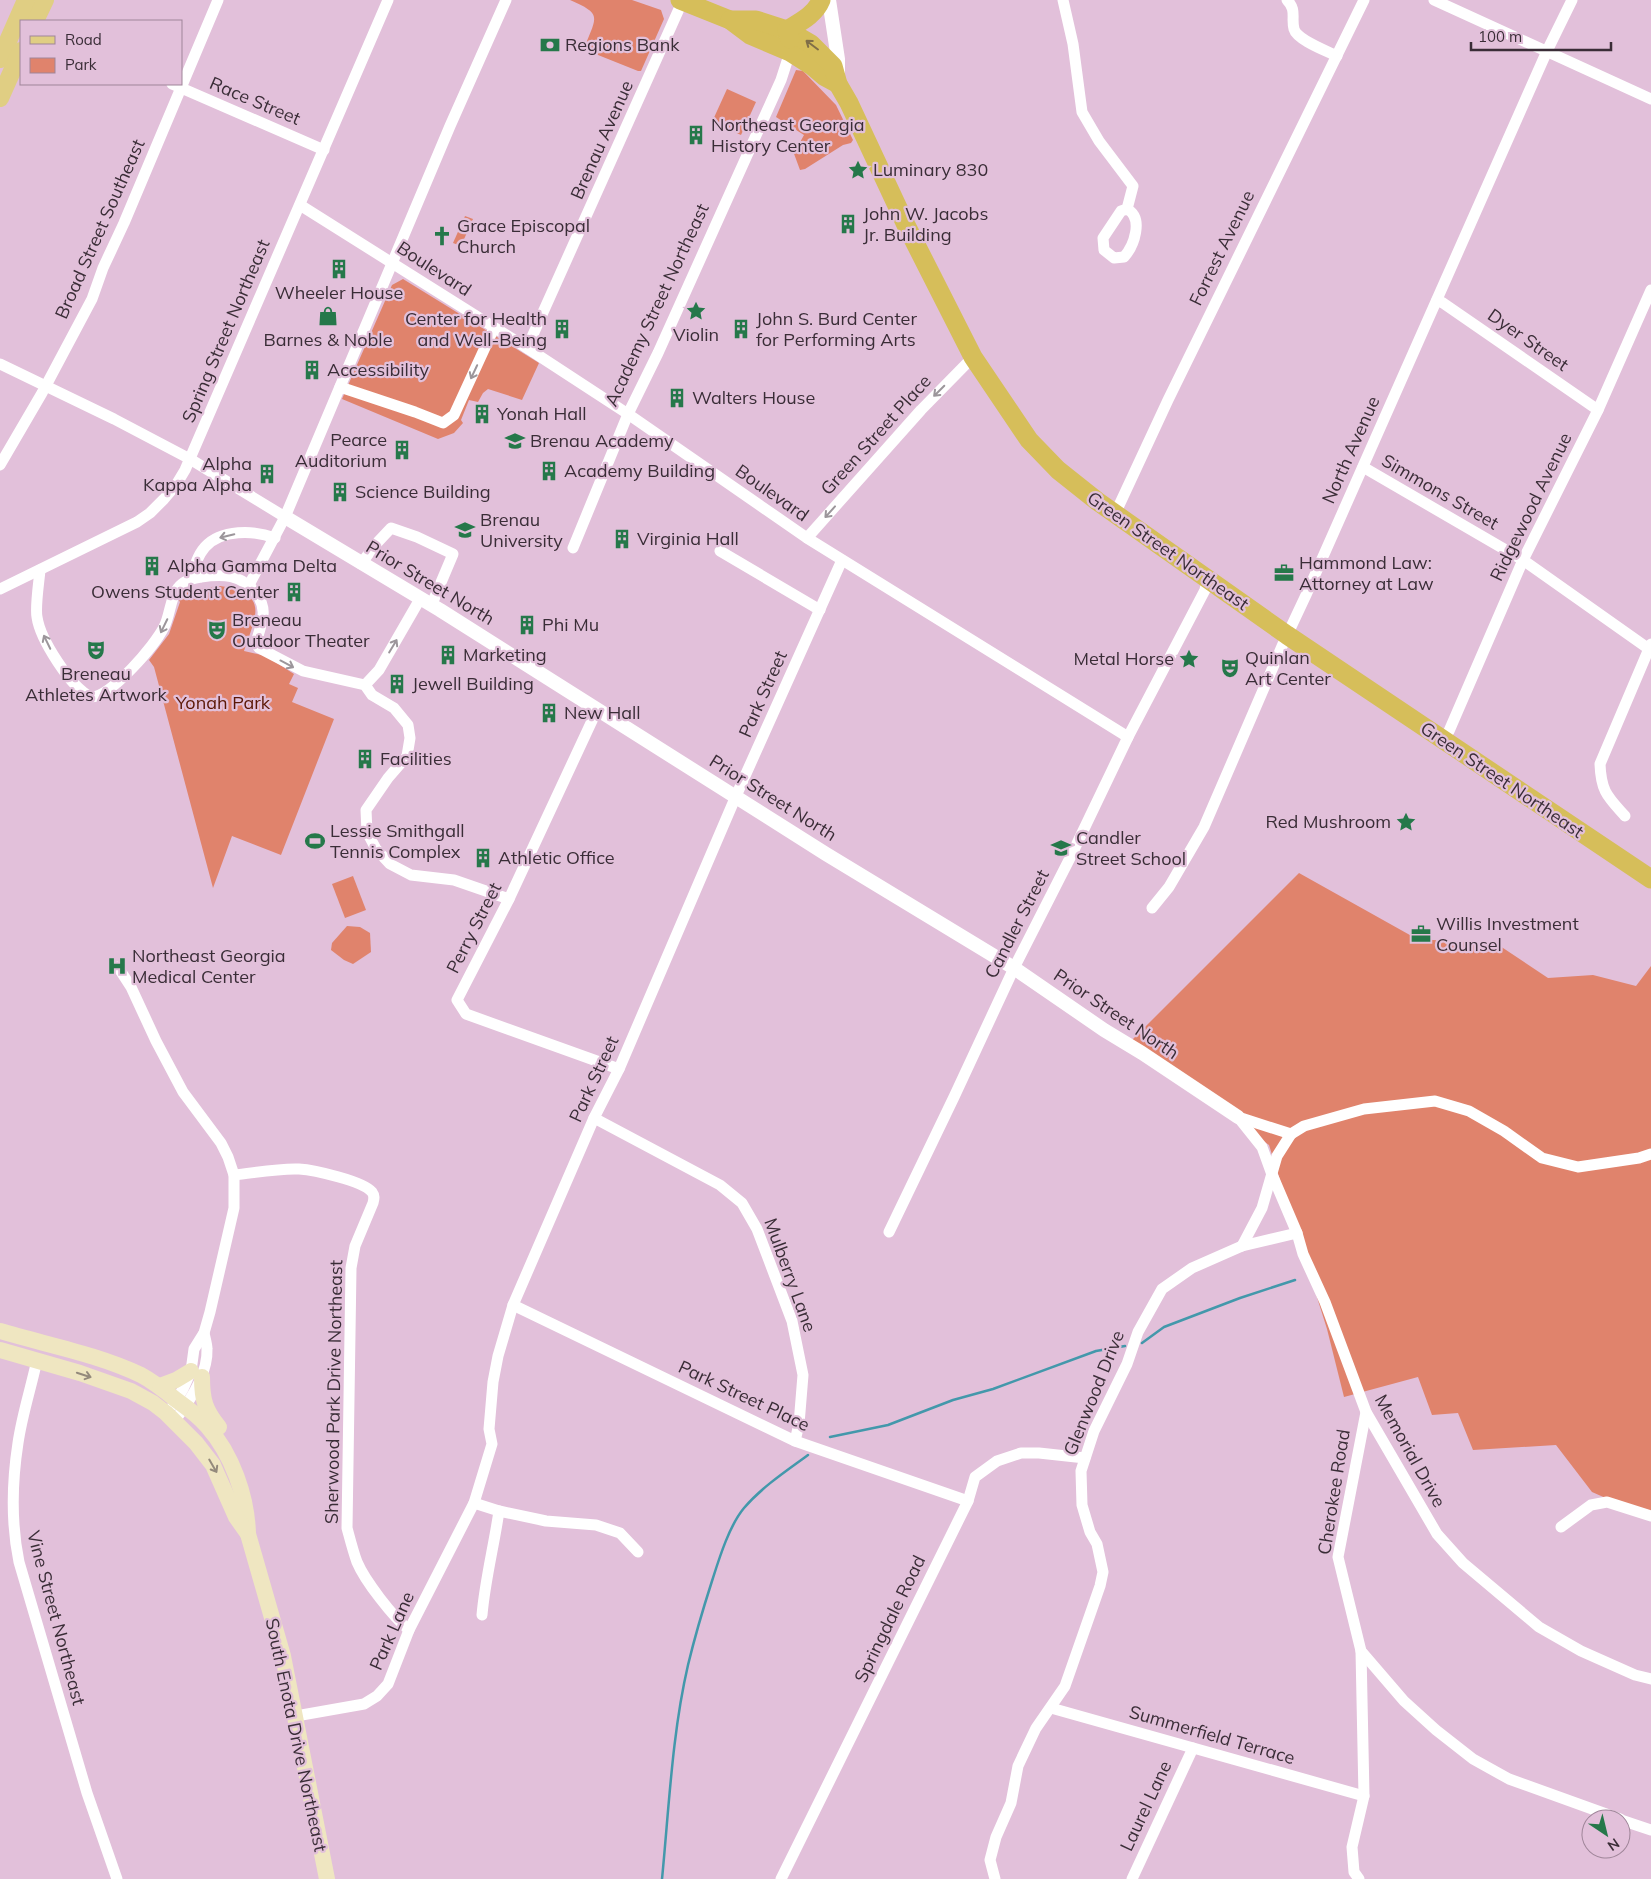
<svg xmlns="http://www.w3.org/2000/svg" width="1651" height="1879" font-family="Mulish,sans-serif">
	<style>
		.green { fill: #e0836c }
		.lines { fill: none; stroke-linecap: round; stroke-linejoin: round }
		.stream { stroke: #4398ab; stroke-width: 2.5 }
		.minor { stroke: #fff; stroke-width: 11 }
		.tertiary { stroke: #fff; stroke-width: 14 }
		.secondary { stroke: #efe6c1; stroke-width: 16 }
		.primary { stroke: #e0ce83; stroke-width: 18 }
		.trunk { stroke: #d6be5a; stroke-width: 19 }
		.oneway { stroke: #806e47 }
		.oneway2 { stroke: #9c969b }
		.oneway3 { stroke: #948a7c }
		.labels { text-anchor: middle; stroke-width: 4.5; stroke-linejoin: round; paint-order: stroke }
		.poi-label { font-size: 18px; fill: #3a2d37; stroke: #e2c0da; text-anchor: start }
		.street-label { font-size: 18px; fill: #3a2d37; stroke: #e2c0da }
		.park-label { font-size: 18px; fill: #5a1604; stroke: #e2c0da }
	</style>
	<rect width="100%" height="100%" fill="#e2c0da"/>
	<!-- green -->
	<g class="green">
		<path d="M 570,0 L 632,0 L 661,10 L 664,19 L 641,71 L 638,71 L 588,51 L 585,46 C 597,16 602,14 570,0 Z"/>
		<polygon points="796,70 803,71 836,105 853,140 851,143 843,145 805,169 800,170 793,151 798,146 804,135 776,117"/>
		<polygon points="727,89 756,102 741,135 712,122"/>
		<polygon points="465,216 473,219 461,246 453,243"/>
		<polygon points="403,279 539,363 522,400 488,389 483,393 478,402 469,400 461,420 463,423 454,433 438,439 342,399 392,285"/>
		<path d="M 220,586 C 270,594 256,615 244,651 L 266,656 L 294,674 L 289,684 L 298,688 L 292,702 L 334,719 L 281,855 L 232,836 L 213,888 L 154,667 L 149,660 L 169,634 L 180,602 L 176,596 L 186,587 L 188,590 Z"/>
		<polygon points="1299,873 1417,939 1497,944 1548,978 1593,975 1636,986 1651,966 1651,1518 1592,1492 1556,1445 1473,1450 1458,1413 1432,1415 1418,1377 1344,1397 1327,1329 1269,1145 1127,1045"/>
		<polygon points="353,876 366,910 345,918 332,884"/>
		<polygon points="347,926 360,927 370,933 371,952 353,964 344,960 331,950 332,943"/>
	</g>
	<g class="lines">
		<!-- stream -->
		<g class="stream">
			<polyline points="1142,1343 1164,1327 1240,1298 1295,1280"/>
			<polyline points="830,1437 888,1425 953,1400 993,1389 1096,1351 1125,1346"/>
			<path d="M 662,1879 C 669,1808 672,1734 688,1665 C 695,1636 703,1609 712,1581 C 719,1559 729,1526 744,1508 C 762,1487 786,1471 808,1455"/>
		</g>
		<!-- minor -->
		<g class="minor">
			<path d="M 1063,0 L 1073,44 L 1082,112 L 1099,141 L 1133,186 L 1127,209 L 1121,211 L 1103,238 L 1104,250 L 1114,258 L 1124,257 C 1134,246 1144,218 1127,209"/>
			<path d="M 1287,0 C 1297,10 1291,18 1294,29 C 1297,40 1327,51 1337,56"/>
			<polyline points="1434,0 1651,99"/>
			<polyline points="172,84 324,150"/>
			<polyline points="300,205 527,348 628,414 807,538 1128,737"/>
			<polyline points="1437,300 1443,303 1598,410"/>
			<polyline points="527,348 683,0"/>
			<polyline points="0,364 114,419 190,459 285,517"/>
			<polyline points="340,387 415,412 443,423 454,415 494,328"/>
			<polyline points="0,465 42,393 92,299 103,268 124,223 218,0"/>
			<polyline points="1363,467 1523,560 1649,649"/>
			<polyline points="1115,514 1168,400 1364,0"/>
			<polyline points="807,538 921,410 973,357"/>
			<polyline points="573,548 628,414 658,353 781,80 790,52"/>
			<polyline points="720,551 820,610"/>
			<polyline points="361,564 375,545 391,528 417,537 453,554 434,599 430,605"/>
			<path d="M 40,570 C 39,582 35,607 37,617 C 40,639 71,688 91,697 C 111,697 155,645 164,627 C 170,616 170,598 178,588 C 184,580 191,579 201,577 C 223,574 241,574 256,593 C 270,612 260,624 256,644 L 259,648 L 303,671 L 365,685 L 372,695 L 394,708 L 408,725 L 410,738 L 407,756 L 388,778 L 366,810 L 367,832 L 376,849 L 390,864 L 411,875 L 454,880 L 509,899"/>
			<path d="M 191,579 C 194,568 197,556 205,547 C 221,529 254,530 275,538"/>
			<polyline points="249,585 285,517 450,126 506,0"/>
			<polyline points="0,589 137,522 150,513 164,499 176,485 185,470 388,0"/>
			<polyline points="365,685 379,670 420,599"/>
			<polyline points="597,710 509,899 457,1000 466,1014 619,1069"/>
			<polyline points="1443,740 1449,731 1523,560 1598,410 1651,290"/>
			<path d="M 1625,816 C 1608,797 1601,792 1600,764 L 1651,644"/>
			<polyline points="1152,908 1169,887 1204,827 1283,644 1306,595 1547,51 1572,0"/>
			<polyline points="118,967 131,987 156,1041 183,1092 221,1143 228,1157 234,1175 234,1208 210,1312 204,1333 194,1349 191,1371 183,1389 173,1405"/>
			<polyline points="1238,1117 1262,1147 1271,1172 1297,1233 1303,1254 1325,1302 1366,1412 1437,1534 1463,1563 1539,1627 1581,1651 1635,1675 1651,1679"/>
			<polyline points="1238,1117 1291,1134 1304,1126 1364,1109 1435,1101 1469,1111 1504,1131 1542,1158 1578,1167 1639,1158 1651,1154"/>
			<polyline points="594,1118 720,1185 742,1203 757,1229 792,1321 803,1375 799,1424 795,1441"/>
			<path d="M 234,1175 C 254,1173 279,1168 299,1169 C 314,1170 363,1181 372,1192 C 375,1196 374,1199 373,1203 L 355,1246 L 351,1268 L 347,1528 C 350,1539 353,1551 357,1562 C 365,1581 393,1617 409,1630"/>
			<polyline points="889,1232 954,1097 1014,968 1071,856 1128,737 1205,590 1207,579"/>
			<polyline points="1242,1246 1262,1208 1277,1156 1291,1134"/>
			<polyline points="513,1305 795,1441 968,1501"/>
			<path d="M 37,1360 C 31,1388 22,1415 18,1443 C 12,1482 11,1523 19,1562 L 87,1793 L 117,1879"/>
			<polyline points="1366,1412 1338,1557 1361,1651 1404,1701 1436,1730 1473,1759 1509,1779 1620,1819"/>
			<path d="M 175,1420 C 190,1401 208,1374 207,1349 C 207,1344 205,1338 204,1333"/>
			<polyline points="499,1511 546,1521 596,1525 620,1533 638,1552"/>
			<polyline points="1561,1527 1591,1505 1607,1502 1651,1516"/>
			<path d="M 482,1615 C 485,1580 494,1546 499,1511 L 474,1503 L 492,1444 L 489,1429 L 493,1382 L 498,1356 L 513,1305 L 594,1118 L 619,1069 L 736,796 L 842,560"/>
			<polyline points="1051,1708 1364,1796"/>
			<polyline points="296,1716 364,1704 377,1696 388,1684 409,1630 474,1503"/>
			<polyline points="1621,1820 1651,1830"/>
			<polyline points="781,1879 968,1501 975,1477 997,1461 1021,1453 1039,1453 1085,1458"/>
			<polyline points="995,1879 990,1860 996,1837 1011,1803 1018,1766 1036,1728 1065,1686 1100,1586 1103,1572 1097,1544 1090,1532 1082,1505 1081,1471 1094,1431 1127,1364 1138,1332 1162,1289 1192,1268 1242,1246 1297,1233"/>
			<polyline points="1132,1879 1193,1748"/>
			<polyline points="1359,1879 1354,1872 1352,1847 1364,1796 1361,1651"/>
		</g>
		<!-- tertiary -->
		<g class="tertiary">
			<polyline points="829,0 838,59 838,76"/>
			<polyline points="285,517 440,610 826,854 1014,968 1104,1030 1142,1053 1238,1117"/>
		</g>
		<!-- secondary -->
		<g class="secondary">
			<path d="M 0,1331 C 47,1345 97,1354 141,1375 C 154,1382 164,1390 175,1399 C 186,1407 198,1415 207,1426 C 232,1454 247,1496 248,1534 L 283,1656 L 327,1879"/>
			<polyline points="0,1350 80,1373 131,1391 153,1403 166,1413 196,1443 213,1465 236,1517 248,1534"/>
			<path d="M 202,1377 C 202,1400 205,1410 219,1427"/>
			<polyline points="160,1386 176,1380 191,1371"/>
		</g>
		<!-- primary -->
		<g class="primary">
			<polyline points="35,21 45,0"/>
			<polyline points="0,59 26,0"/>
			<polyline points="0,98 21,51"/>
		</g>
		<!-- trunk -->
		<g class="trunk">
			<polyline points="680,0 730,20 750,35 790,52 812,66 825,77 838,84"/>
			<polyline points="730,20 756,20 787,30 811,44 833,66 838,84 849,103 906,225 973,357 1029,440 1058,470 1097,501 1287,635 1651,879"/>
			<path d="M 790,39 L 787,30 C 800,22 815,15 821,0"/>
		</g>
	</g>
	<!-- one-way arrows -->
	<defs><path id="oneway-shaft" d="M-6 0H5M1.5-3L5.5 0L1.5 3" fill="none" stroke-width="1.6" stroke-linecap="round" stroke-linejoin="round" transform="scale(1.25)"/></defs>
	<use class="oneway" href="#oneway-shaft" transform="translate(812 45) rotate(-143)"/>
	<g class="oneway2">
		<use href="#oneway-shaft" transform="translate(474 372) rotate(115)"/>
		<use href="#oneway-shaft" transform="translate(939 391) rotate(135)"/>
		<use href="#oneway-shaft" transform="translate(830 512) rotate(132)"/>
		<use href="#oneway-shaft" transform="translate(227 536) rotate(167)"/>
		<use href="#oneway-shaft" transform="translate(164 626) rotate(116)"/>
		<use href="#oneway-shaft" transform="translate(47 642) rotate(-116)"/>
		<use href="#oneway-shaft" transform="translate(393 646) rotate(-59)"/>
		<use href="#oneway-shaft" transform="translate(287 664) rotate(28)"/>
	</g>
	<g class="oneway3">
		<use href="#oneway-shaft" transform="translate(84 1375) rotate(18)"/>
		<use href="#oneway-shaft" transform="translate(213 1466) rotate(60)"/>
	</g>
	<!-- icons -->
	<defs>
		<symbol id="bank-bare" viewBox="-9 -9 18 18"><path d="M-6-4H6V4H-6ZM0-2.3a2.3 2.3 0 1 0 0 4.6a2.3 2.3 0 1 0 0-4.6Z" fill="#25784a" stroke="#e2c0da" stroke-width="2.5" paint-order="stroke"/></symbol>
		<symbol id="building-bare" viewBox="-9 -9 18 18"><path d="M-4-6H4V6H1V3H-1V6H-4ZM-2.5-4.3h1.7v1.8h-1.7ZM.8-4.3h1.7v1.8H.8ZM-2.5-1h1.7V.8h-1.7ZM.8-1h1.7V.8H.8Z" fill="#25784a" stroke="#e2c0da" stroke-width="2.5" paint-order="stroke"/></symbol>
		<symbol id="sight-bare" viewBox="-9 -9 18 18"><path d="M0-6L1.8-2.2L6-1.7L2.9 1.2L3.7 5.4L0 3.3L-3.7 5.4L-2.9 1.2L-6-1.7L-1.8-2.2Z" fill="#25784a" stroke="#e2c0da" stroke-width="2.5" paint-order="stroke"/></symbol>
		<symbol id="church-bare" viewBox="-9 -9 18 18"><path d="M-1.2-6h2.4v3.5h3.3v2.4h-3.3V6h-2.4V-.1h-3.3v-2.4h3.3Z" fill="#25784a" stroke="#e2c0da" stroke-width="2.5" paint-order="stroke"/></symbol>
		<symbol id="shop-bare" viewBox="-9 -9 18 18"><path d="M-5-2.5h2.3a2.7 3.5 0 0 1 5.4 0H5L5.5 6h-11ZM-1.5-2.5h3a1.5 2.3 0 0 0-3 0Z" fill="#25784a" stroke="#e2c0da" stroke-width="2.5" paint-order="stroke"/></symbol>
		<symbol id="school-bare" viewBox="-9 -9 18 18"><path d="M0-5L7-2L0 1L-7-2ZM-4 1L0 2.5L4 1V4Q0 6-4 4Z" fill="#25784a" stroke="#e2c0da" stroke-width="2.5" paint-order="stroke"/></symbol>
		<symbol id="university-bare" viewBox="-9 -9 18 18"><path d="M0-5L7-2L0 1L-7-2ZM-4 1L0 2.5L4 1V4Q0 6-4 4Z" fill="#25784a" stroke="#e2c0da" stroke-width="2.5" paint-order="stroke"/></symbol>
		<symbol id="office-bare" viewBox="-9 -9 18 18"><path d="M-6-3h4V-5.5h4V-3h4V5H-6ZM-1-4.5V-3h2v-1.5ZM-6 0V1H6V0Z" fill="#25784a" stroke="#e2c0da" stroke-width="2.5" paint-order="stroke"/></symbol>
		<symbol id="theatre-bare" viewBox="-9 -9 18 18"><path d="M-5-5.5Q0-4 5-5.5V0Q5 5 0 6Q-5 5-5 0ZM-3.3-2.5H-1v1.5H-3.3ZM1-2.5H3.3v1.5H1ZM-2.8 1Q0 5.5 2.8 1Z" fill="#25784a" stroke="#e2c0da" stroke-width="2.5" paint-order="stroke"/></symbol>
		<symbol id="stadium-bare" viewBox="-9 -9 18 18"><path d="M0-5a6.5 5 0 1 0 0 10a6.5 5 0 1 0 0-10ZM-3.5-1.8h7v3.6h-7Z" fill="#25784a" stroke="#e2c0da" stroke-width="2.5" paint-order="stroke"/></symbol>
		<symbol id="hospital-bare" viewBox="-9 -9 18 18"><path d="M-5-5h3v3.5h4V-5h3V5h-3V1.5h-4V5h-3Z" fill="#25784a" stroke="#e2c0da" stroke-width="2.5" paint-order="stroke"/></symbol>
	</defs>
	<g fill-rule="evenodd">
		<use href="#bank-bare" x="536" y="31" width="28" height="28"/>
		<use href="#building-bare" x="682" y="121" width="28" height="28"/>
		<use href="#sight-bare" x="844" y="156" width="28" height="28"/>
		<use href="#building-bare" x="834" y="210" width="28" height="28"/>
		<use href="#church-bare" x="428" y="222" width="28" height="28"/>
		<use href="#building-bare" x="325" y="255" width="28" height="28"/>
		<use href="#sight-bare" x="682" y="297" width="28" height="28"/>
		<use href="#shop-bare" x="314" y="302" width="28" height="28"/>
		<use href="#building-bare" x="548" y="315" width="28" height="28"/>
		<use href="#building-bare" x="727" y="315" width="28" height="28"/>
		<use href="#building-bare" x="298" y="356" width="28" height="28"/>
		<use href="#building-bare" x="663" y="384" width="28" height="28"/>
		<use href="#building-bare" x="468" y="400" width="28" height="28"/>
		<use href="#school-bare" x="501" y="427" width="28" height="28"/>
		<use href="#building-bare" x="388" y="436" width="28" height="28"/>
		<use href="#building-bare" x="535" y="457" width="28" height="28"/>
		<use href="#building-bare" x="253" y="460" width="28" height="28"/>
		<use href="#building-bare" x="326" y="478" width="28" height="28"/>
		<use href="#university-bare" x="451" y="516" width="28" height="28"/>
		<use href="#building-bare" x="608" y="525" width="28" height="28"/>
		<use href="#building-bare" x="138" y="552" width="28" height="28"/>
		<use href="#office-bare" x="1270" y="559" width="28" height="28"/>
		<use href="#building-bare" x="280" y="578" width="28" height="28"/>
		<use href="#building-bare" x="513" y="611" width="28" height="28"/>
		<use href="#theatre-bare" x="203" y="616" width="28" height="28"/>
		<use href="#theatre-bare" x="82" y="636" width="28" height="28"/>
		<use href="#building-bare" x="434" y="641" width="28" height="28"/>
		<use href="#sight-bare" x="1175" y="645" width="28" height="28"/>
		<use href="#theatre-bare" x="1216" y="654" width="28" height="28"/>
		<use href="#building-bare" x="383" y="670" width="28" height="28"/>
		<use href="#building-bare" x="535" y="699" width="28" height="28"/>
		<use href="#building-bare" x="351" y="745" width="28" height="28"/>
		<use href="#sight-bare" x="1392" y="808" width="28" height="28"/>
		<use href="#stadium-bare" x="301" y="827" width="28" height="28"/>
		<use href="#school-bare" x="1047" y="834" width="28" height="28"/>
		<use href="#building-bare" x="469" y="844" width="28" height="28"/>
		<use href="#office-bare" x="1407" y="920" width="28" height="28"/>
		<use href="#hospital-bare" x="103" y="952" width="28" height="28"/>
	</g>
	<g class="labels">
		<!-- poi labels -->
		<g class="poi-label">
			<text x="565" y="51">Regions Bank</text>
			<text x="711" y="131">Northeast Georgia<tspan x="711" dy="21">History Center</tspan></text>
			<text x="873" y="176">Luminary 830</text>
			<text x="863" y="220">John W. Jacobs<tspan x="863" dy="21">Jr. Building</tspan></text>
			<text x="457" y="232">Grace Episcopal<tspan x="457" dy="21">Church</tspan></text>
			<text x="339" y="299" text-anchor="middle">Wheeler House</text>
			<text x="547" y="325" text-anchor="end">Center for Health<tspan x="547" dy="21">and Well-Being</tspan></text>
			<text x="756" y="325">John S. Burd Center<tspan x="756" dy="21">for Performing Arts</tspan></text>
			<text x="696" y="341" text-anchor="middle">Violin</text>
			<text x="328" y="346" text-anchor="middle">Barnes &amp; Noble</text>
			<text x="327" y="376">Accessibility</text>
			<text x="692" y="404">Walters House</text>
			<text x="497" y="420">Yonah Hall</text>
			<text x="387" y="446" text-anchor="end">Pearce<tspan x="387" dy="21">Auditorium</tspan></text>
			<text x="530" y="447">Brenau Academy</text>
			<text x="252" y="470" text-anchor="end">Alpha<tspan x="252" dy="21">Kappa Alpha</tspan></text>
			<text x="564" y="477">Academy Building</text>
			<text x="355" y="498">Science Building</text>
			<text x="480" y="526">Brenau<tspan x="480" dy="21">University</tspan></text>
			<text x="637" y="545">Virginia Hall</text>
			<text x="1299" y="569">Hammond Law:<tspan x="1299" dy="21">Attorney at Law</tspan></text>
			<text x="167" y="572">Alpha Gamma Delta</text>
			<text x="279" y="598" text-anchor="end">Owens Student Center</text>
			<text x="232" y="626">Breneau<tspan x="232" dy="21">Outdoor Theater</tspan></text>
			<text x="542" y="631">Phi Mu</text>
			<text x="463" y="661">Marketing</text>
			<text x="1245" y="664">Quinlan<tspan x="1245" dy="21">Art Center</tspan></text>
			<text x="1174" y="665" text-anchor="end">Metal Horse</text>
			<text x="96" y="680" text-anchor="middle">Breneau<tspan x="96" dy="21">Athletes Artwork</tspan></text>
			<text x="412" y="690">Jewell Building</text>
			<text x="564" y="719">New Hall</text>
			<text x="380" y="765">Facilities</text>
			<text x="1391" y="828" text-anchor="end">Red Mushroom</text>
			<text x="330" y="837">Lessie Smithgall<tspan x="330" dy="21">Tennis Complex</tspan></text>
			<text x="1076" y="844">Candler<tspan x="1076" dy="21">Street School</tspan></text>
			<text x="498" y="864">Athletic Office</text>
			<text x="1436" y="930">Willis Investment<tspan x="1436" dy="21">Counsel</tspan></text>
			<text x="132" y="962">Northeast Georgia<tspan x="132" dy="21">Medical Center</tspan></text>
		</g>
		<!-- street labels -->
		<g class="street-label">
			<text transform="translate(255 101) rotate(23)" y="6">Race Street</text>
			<text transform="translate(602 140) rotate(-66)" y="6">Brenau Avenue</text>
			<text transform="translate(100 229) rotate(-66)" y="6">Broad Street Southeast</text>
			<text transform="translate(1222 248) rotate(-64)" y="6">Forrest Avenue</text>
			<text transform="translate(434 269) rotate(33)" y="6">Boulevard</text>
			<text transform="translate(657 305) rotate(-65)" y="6">Academy Street Northeast</text>
			<text transform="translate(226 331) rotate(-67)" y="6">Spring Street Northeast</text>
			<text transform="translate(1528 340) rotate(35)" y="6">Dyer Street</text>
			<text transform="translate(876 435) rotate(-48)" y="6">Green Street Place</text>
			<text transform="translate(1351 450) rotate(-66)" y="6">North Avenue</text>
			<text transform="translate(1440 492) rotate(30)" y="6">Simmons Street</text>
			<text transform="translate(772 493) rotate(35)" y="6">Boulevard</text>
			<text transform="translate(1531 507) rotate(-64)" y="6">Ridgewood Avenue</text>
			<text transform="translate(1168 551) rotate(35)" y="6">Green Street Northeast</text>
			<text transform="translate(430 583) rotate(31)" y="6">Prior Street North</text>
			<text transform="translate(763 694) rotate(-66)" y="6">Park Street</text>
			<text transform="translate(1502 780) rotate(34)" y="6">Green Street Northeast</text>
			<text transform="translate(773 798) rotate(32)" y="6">Prior Street North</text>
			<text transform="translate(1017 924) rotate(-63)" y="6">Candler Street</text>
			<text transform="translate(474 928) rotate(-63)" y="6">Perry Street</text>
			<text transform="translate(1116 1014) rotate(34)" y="6">Prior Street North</text>
			<text transform="translate(594 1079) rotate(-65)" y="6">Park Street</text>
			<text transform="translate(790 1275) rotate(70)" y="6">Mulberry Lane</text>
			<text transform="translate(334 1392) rotate(-89)" y="6">Sherwood Park Drive Northeast</text>
			<text transform="translate(1094 1393) rotate(-68)" y="6">Glenwood Drive</text>
			<text transform="translate(744 1396) rotate(25)" y="6">Park Street Place</text>
			<text transform="translate(1410 1451) rotate(61)" y="6">Memorial Drive</text>
			<text transform="translate(1334 1492) rotate(-81)" y="6">Cherokee Road</text>
			<text transform="translate(56 1618) rotate(75)" y="6">Vine Street Northeast</text>
			<text transform="translate(890 1619) rotate(-64)" y="6">Springdale Road</text>
			<text transform="translate(392 1631) rotate(-66)" y="6">Park Lane</text>
			<text transform="translate(296 1735) rotate(78)" y="6">South Enota Drive Northeast</text>
			<text transform="translate(1212 1735) rotate(16)" y="6">Summerfield Terrace</text>
			<text transform="translate(1146 1806) rotate(-65)" y="6">Laurel Lane</text>
		</g>
		<!-- park labels -->
		<g class="park-label">
			<text x="223" y="709">Yonah Park</text>
		</g>
	</g>
	<!-- legend -->
	<rect x="20" y="20" width="162" height="65" fill="#e2c0da" stroke="#9f8599"/>
	<rect x="30" y="36" width="25" height="8" fill="#e0ce83" stroke="#9f8599"/>
	<text x="65" y="45" font-size="15" fill="#3a2d37">Road</text>
	<rect x="30" y="58" width="25" height="15" fill="#e0836c" stroke="#9f8599"/>
	<text x="65" y="70" font-size="15" fill="#3a2d37">Park</text>
	<!-- north arrow -->
	<g transform="translate(1606 1834) rotate(145)"><circle r="24" fill="#e2c0da" stroke="#9f8599"/>
	<path d="M0-4L9 19L0 12L-9 19Z" fill="#25784a"/>
	<text y="-8" font-size="14" font-weight="bold" text-anchor="middle" fill="#3a2d37">N</text>
	</g>
	<!-- scale -->
	<path d="M1471 42v8h140v-8" fill="none" stroke="#3a2d37" stroke-width="2.5"/>
	<text x="1478" y="42" font-size="15" fill="#3a2d37" stroke="#e2c0da" stroke-width="4" paint-order="stroke">100 m</text>
</svg>
